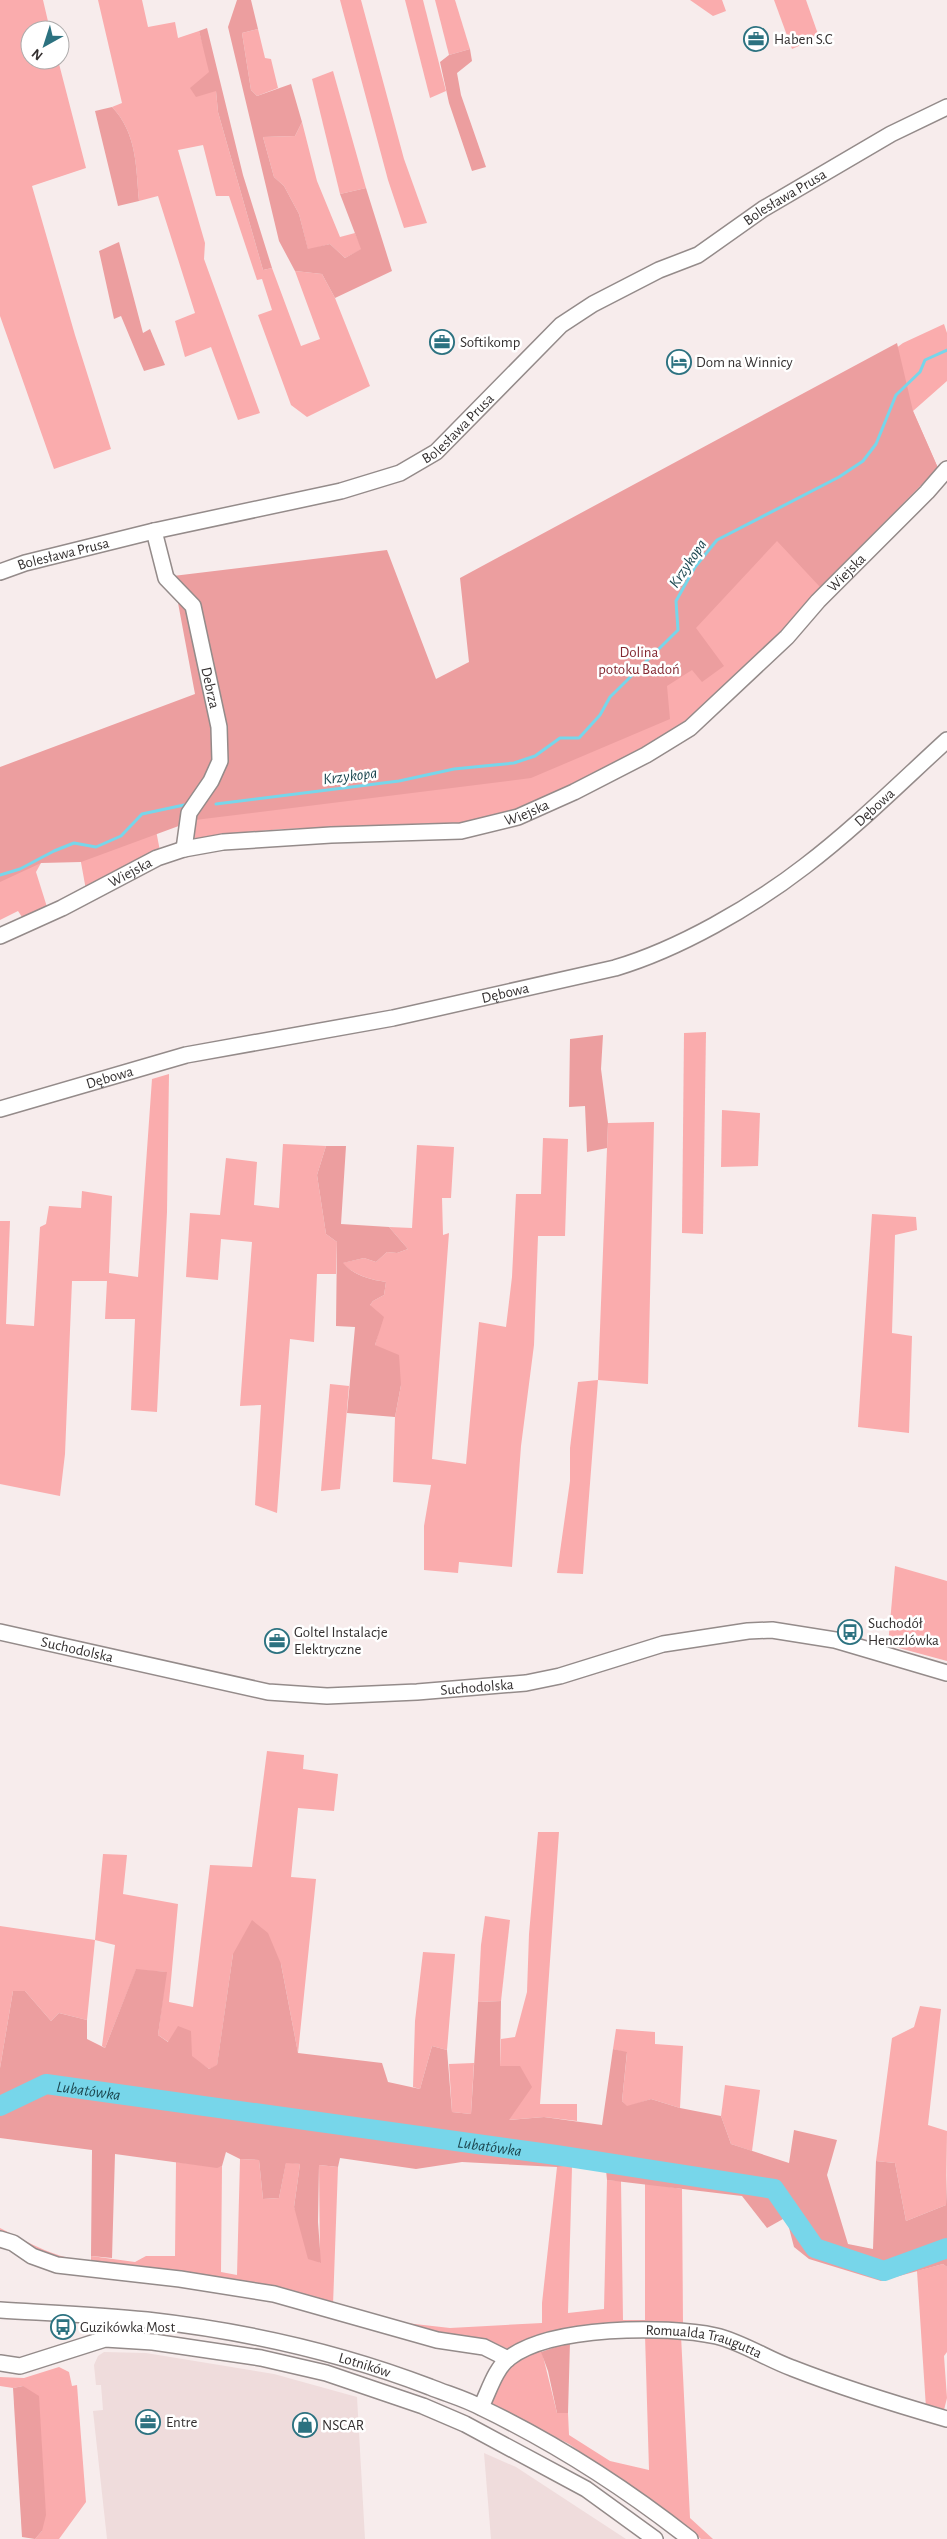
<svg xmlns="http://www.w3.org/2000/svg" width="947" height="2539" font-family="'Alegreya Sans',sans-serif">
	<style>
		.built { fill: #efdcdc }
		.green { fill: #faacad }
		.forest { fill: #ec9e9f }
		.lines { fill: none; stroke-linecap: round; stroke-linejoin: round }
		.stream { stroke: #77d6ea; stroke-width: 3 }
		.river { stroke: #77d6ea; stroke-width: 20 }
		.minor-casing { stroke: #948b8a; stroke-width: 18 }
		.minor { stroke: #fff; stroke-width: 15 }
		.labels { text-anchor: middle; stroke-width: 5; stroke-linejoin: round; paint-order: stroke }
		.poi-label { font-size: 15px; fill: #343030; stroke: #fff; text-anchor: start }
		.street-label { font-size: 15px; fill: #343030; stroke: #fff }
		.park-label { font-size: 15px; fill: #842932; stroke: #fff }
		.water-label { font-size: 16px; font-style: italic; fill: #1d4851; stroke: #fff }
	</style>
	<rect width="100%" height="100%" fill="#f7ecec"/>
	<!-- built -->
	<g class="built">
		<polygon points="104,2352 146,2353 274,2374 357,2397 365,2539 107,2539 93,2411 103,2410 101,2385 96,2385 94,2365 98,2356"/>
		<polygon points="484,2453 516,2467 626,2539 491,2539"/>
	</g>
	<!-- green -->
	<g class="green">
		<polygon points="0,0 43,0 50,30 30,30 30,60 58,60 86,168 32,186 75,335 111,449 54,469 0,316"/>
		<path d="M 98,0 L 142,0 L 148,27 L 175,22 L 178,38 L 199,31 L 216,91 L 218,112 L 263,270 L 272,268 L 301,346 L 320,339 L 295,271 L 322,274 L 335,298 L 370,386 L 307,417 L 291,405 L 258,315 L 272,310 L 262,279 L 257,280 L 229,196 L 216,196 L 203,145 L 178,150 L 205,243 L 204,259 L 260,413 L 238,420 L 211,347 L 185,357 L 175,321 L 195,313 L 158,196 L 139,201 C 136,167 137,133 112,107 L 122,103 Z"/>
		<polygon points="340,0 361,0 404,159 427,223 404,228 388,180"/>
		<polygon points="405,0 423,0 446,91 430,98"/>
		<polygon points="435,0 455,0 470,49 449,55"/>
		<polygon points="690,0 722,0 726,11 713,16"/>
		<polygon points="774,0 806,0 819,37 792,49"/>
		<polygon points="258,29 265,58 271,59 278,88 257,96 251,90 242,33"/>
		<polygon points="333,71 366,188 340,194 312,79"/>
		<polygon points="302,122 317,181 340,237 355,233 362,249 345,258 330,244 308,250 299,214 284,186 274,177 263,137 295,136"/>
		<polygon points="944,324 947,333 947,381 913,411 938,468 820,587 787,628 678,728 633,757 523,808 501,815 462,823 283,829 236,833 189,842 191,820 154,820 160,851 86,890 78,846 41,863 36,872 47,907 24,920 18,911 0,920 0,810 412,708 903,343"/>
		<polygon points="706,1032 703,1234 682,1233 684,1033"/>
		<polygon points="169,1074 167,1212 157,1412 131,1410 135,1319 105,1319 107,1281 72,1281 65,1454 60,1496 0,1484 0,1221 10,1221 6,1324 34,1326 40,1227 46,1224 49,1206 81,1208 82,1191 112,1196 109,1273 138,1277 152,1079"/>
		<polygon points="722,1110 760,1113 758,1166 721,1167"/>
		<polygon points="654,1122 648,1384 598,1380 583,1574 557,1573 570,1481 570,1448 578,1382 598,1380 608,1123"/>
		<path d="M 543,1138 L 568,1139 L 565,1236 L 538,1236 L 534,1345 L 521,1446 L 512,1567 L 459,1562 L 458,1573 L 424,1570 L 424,1526 L 431,1485 L 393,1482 L 395,1417 L 401,1385 L 375,1345 L 378,1334 L 370,1305 L 373,1301 L 384,1295 L 386,1282 C 368,1279 356,1276 342,1263 L 364,1258 L 376,1262 L 387,1252 L 397,1253 L 408,1249 L 389,1227 L 412,1228 L 417,1145 L 454,1147 L 451,1198 L 442,1198 L 443,1235 L 449,1233 L 432,1459 L 466,1464 L 479,1322 L 506,1327 L 512,1277 L 516,1194 L 541,1194 Z"/>
		<polygon points="283,1144 326,1146 317,1175 326,1234 337,1242 336,1274 317,1274 314,1342 290,1339 277,1513 255,1505 261,1405 240,1406 252,1242 221,1239 218,1280 186,1277 190,1213 220,1215 226,1158 257,1162 254,1205 279,1208"/>
		<polygon points="872,1214 916,1217 917,1230 895,1235 892,1333 912,1336 909,1433 858,1427"/>
		<polygon points="330,1384 349,1386 340,1489 321,1491"/>
		<polygon points="895,1566 947,1581 947,1661 888,1645"/>
		<polygon points="267,1751 304,1755 303,1769 338,1774 334,1811 298,1808 291,1877 316,1879 298,2053 281,1964 233,1954 217,2066 209,2069 158,2035 166,1972 136,1970 105,2048 102,2046 115,1945 95,1940 87,2020 59,2013 51,2021 25,1991 13,1991 0,2068 0,1926 95,1940 103,1854 127,1855 123,1894 178,1904 169,2002 193,2007 210,1865 252,1867"/>
		<polygon points="538,1832 559,1832 540,2104 577,2104 577,2121 544,2117 508,2120 500,2066 501,2039 515,2037 527,1992 529,1934"/>
		<polygon points="485,1916 510,1920 501,2001 478,2002 481,1945"/>
		<polygon points="423,1952 455,1954 447,2050 432,2046 420,2089 413,2087 415,2021"/>
		<polygon points="920,2006 941,2009 928,2125 947,2131 946,2205 906,2221 895,2163 876,2161 892,2038 914,2027"/>
		<polygon points="616,2029 655,2032 655,2044 683,2046 680,2108 651,2099 627,2107 622,2101 627,2053 613,2049"/>
		<polygon points="474,2063 471,2114 452,2112 449,2064"/>
		<polygon points="725,2085 760,2090 752,2151 731,2144 721,2116"/>
		<path d="M 240,2159 L 259,2160 L 263,2199 L 279,2198 L 286,2162 L 300,2164 L 294,2207 L 320,2263 L 319,2165 L 338,2167 L 333,2305 L 62,2262 L 0,2234 L 0,2228 C 29,2243 58,2260 91,2261 L 91,2256 L 135,2262 L 146,2256 L 175,2256 L 176,2162 L 217,2167 L 222,2166 L 221,2272 L 237,2275 Z"/>
		<path d="M 557,2167 L 572,2167 L 568,2313 L 604,2309 L 607,2180 L 621,2181 L 623,2320 L 645,2320 L 645,2183 L 682,2189 L 683,2325 C 633,2329 552,2326 509,2349 L 472,2337 L 427,2333 L 405,2326 L 406,2323 L 450,2328 L 542,2323 L 542,2303 Z"/>
		<polygon points="943,2264 947,2267 947,2352 944,2356 947,2398 943,2414 926,2408 917,2271"/>
		<path d="M 645,2335 L 681,2335 L 690,2518 L 713,2539 L 701,2539 L 669,2514 L 569,2444 L 492,2405 C 494,2375 516,2358 541,2348 L 557,2413 L 568,2413 L 569,2435 L 610,2461 L 649,2470 Z"/>
		<polygon points="59,2367 69,2372 72,2386 77,2385 86,2502 59,2539 35,2539 42,2531 23,2386 13,2388 0,2386 0,2377 24,2378"/>
	</g>
	<!-- forest -->
	<g class="forest">
		<polygon points="237,0 251,0 258,29 242,33 251,90 257,96 291,84 302,122 295,136 263,137 274,177 284,186 299,214 308,249 330,244 345,258 361,249 340,194 366,188 392,271 335,298 322,274 295,271 279,241 228,27"/>
		<polygon points="207,28 243,175 272,268 263,270 218,112 216,91 196,97 190,88 209,72 199,31"/>
		<polygon points="470,49 472,61 457,73 461,95 486,167 472,171 449,103 440,62 449,55"/>
		<path d="M 112,107 C 137,133 136,167 139,201 L 118,206 L 95,111 Z"/>
		<polygon points="119,242 143,333 150,329 165,365 144,371 121,316 114,319 99,251"/>
		<polygon points="897,343 913,411 938,468 820,587 777,541 696,628 724,666 702,682 692,670 667,686 670,719 531,778 195,820 81,862 41,863 0,882 0,767 195,694 173,576 387,550 436,679 469,662 460,578"/>
		<polygon points="603,1035 601,1069 608,1123 607,1148 587,1152 585,1106 569,1107 570,1039"/>
		<path d="M 326,1146 L 346,1146 L 341,1224 L 389,1227 L 408,1249 L 397,1253 L 387,1252 L 376,1262 L 364,1258 L 343,1263 C 355,1276 368,1279 386,1282 L 384,1295 L 373,1301 L 370,1305 L 384,1317 L 375,1345 L 399,1355 L 401,1385 L 395,1417 L 347,1413 L 355,1327 L 336,1326 L 337,1242 L 326,1234 L 317,1175 Z"/>
		<polygon points="252,1920 268,1933 281,1964 298,2053 382,2063 388,2082 420,2089 432,2046 447,2050 452,2112 471,2114 478,2002 501,2001 500,2066 520,2066 532,2087 509,2120 544,2117 602,2125 613,2049 627,2052 622,2101 627,2106 651,2099 680,2108 721,2116 731,2144 789,2163 794,2130 837,2140 827,2175 848,2244 873,2249 876,2161 895,2163 906,2221 946,2205 947,2175 947,2267 943,2264 881,2281 809,2259 794,2247 788,2224 783,2219 767,2228 742,2196 607,2180 606,2170 583,2166 557,2167 462,2162 416,2169 340,2158 338,2167 319,2165 318,2222 321,2263 308,2259 294,2207 300,2164 286,2163 279,2198 263,2199 259,2160 240,2159 226,2152 222,2166 217,2168 115,2154 112,2258 91,2256 92,2150 0,2138 0,2068 13,1991 25,1991 51,2021 59,2013 87,2020 87,2039 105,2048 136,1969 167,1972 158,2035 168,2042 178,2026 191,2031 192,2056 209,2069 217,2065 233,1954"/>
		<polygon points="570,2342 568,2413 557,2413 548,2371 541,2352"/>
		<polygon points="23,2386 39,2396 46,2515 42,2531 35,2539 22,2537 13,2388"/>
	</g>
	<g class="lines">
		<!-- stream -->
		<g class="stream">
			<polyline points="216,804 399,781 454,769 514,763 535,756 560,738 579,738 600,715 610,697 678,630 676,601 695,567 717,540 839,477 863,461 876,444 896,395 920,372 925,360 947,350"/>
			<polyline points="0,875 20,869 54,851 74,843 96,847 121,836 142,814 184,805"/>
		</g>
		<!-- river -->
		<path class="river" id="s1" d="M 0,2106 L 46,2084 L 556,2155 L 774,2189 L 815,2248 L 884,2271 L 947,2248"/>
		<defs>
			<g id="minor">
				<path id="s2" d="M 154,531 L 166,578 L 193,606 L 219,727 L 220,761 L 211,781 L 189,813 L 184,849"/>
				<path id="s3" d="M 0,572 L 25,563 L 154,531 L 341,491 L 400,473 L 436,452 L 561,325 L 593,304 L 659,270 L 698,255 L 763,209 L 891,134 L 947,107"/>
				<path id="s4" d="M 0,936 L 62,908 L 157,858 L 184,849 L 223,842 L 331,835 L 461,831 L 518,817 L 574,792 L 646,755 L 690,728 L 787,637 L 818,601 L 927,492 L 947,469"/>
				<path id="s5" d="M 0,1109 L 186,1055 L 393,1018 L 615,968 C 679,949 752,907 805,866 C 855,828 901,782 947,740"/>
				<path id="s6" d="M 0,1632 L 268,1692 L 327,1696 L 417,1692 L 526,1683 L 560,1676 L 663,1644 L 748,1631 L 772,1630 L 835,1640 L 947,1673"/>
				<polyline points="0,2239 13,2243 32,2256 57,2265 180,2279 274,2294 437,2340 484,2347 508,2359"/>
				<path id="s7" d="M 0,2310 C 49,2313 98,2315 147,2320 C 244,2331 339,2352 430,2387 C 447,2394 466,2399 482,2408 C 557,2444 625,2488 690,2539"/>
				<polyline points="0,2363 20,2366 105,2339 153,2342 261,2358 326,2373 423,2406 465,2424 586,2489 655,2539"/>
				<path id="s8" d="M 481,2407 C 489,2391 495,2369 509,2358 C 551,2326 665,2325 716,2336 C 742,2342 767,2359 792,2368 C 843,2388 895,2404 947,2419"/>
			</g>
		</defs>
		<!-- minor casing -->
		<use href="#minor" class="minor-casing"/>
		<!-- minor -->
		<use href="#minor" class="minor"/>
	</g>
	<!-- icons -->
	<defs>
		<symbol id="office-ring" viewBox="-11 -11 22 22"><circle r="9.5" fill="#fff" stroke="#2c7280" stroke-width="1.5"/><path d="M-6-3h4V-5.5h4V-3h4V5H-6ZM-1-4.5V-3h2v-1.5ZM-6 0V1H6V0Z" fill="#2c7280"/></symbol>
		<symbol id="hotel-ring" viewBox="-11 -11 22 22"><circle r="9.5" fill="#fff" stroke="#2c7280" stroke-width="1.5"/><path d="M-6-4.5h1.5V1H6V5H4.5V3h-9V5H-6ZM-4 0a1.8 1.8 0 1 1 3.6 0ZM.5 0V-2.5h3Q6-2.5 6 0Z" fill="#2c7280"/></symbol>
		<symbol id="bus-ring" viewBox="-11 -11 22 22"><circle r="9.5" fill="#fff" stroke="#2c7280" stroke-width="1.5"/><path d="M-5-6H5V4H4V6H2V4H-2V6H-4V4H-5ZM-3.5-4V0h7V-4ZM-3.5 1.2v1.5H-2V1.2ZM2 1.2v1.5H3.5V1.2Z" fill="#2c7280"/></symbol>
		<symbol id="shop-ring" viewBox="-11 -11 22 22"><circle r="9.5" fill="#fff" stroke="#2c7280" stroke-width="1.5"/><path d="M-5-2.5h2.3a2.7 3.5 0 0 1 5.4 0H5L5.5 6h-11ZM-1.5-2.5h3a1.5 2.3 0 0 0-3 0Z" fill="#2c7280"/></symbol>
	</defs>
	<g fill-rule="evenodd">
		<use href="#office-ring" x="742" y="25" width="28" height="28"/>
		<use href="#office-ring" x="428" y="328" width="28" height="28"/>
		<use href="#hotel-ring" x="665" y="348" width="28" height="28"/>
		<use href="#bus-ring" x="836" y="1618" width="28" height="28"/>
		<use href="#office-ring" x="263" y="1627" width="28" height="28"/>
		<use href="#bus-ring" x="49" y="2313" width="28" height="28"/>
		<use href="#office-ring" x="134" y="2408" width="28" height="28"/>
		<use href="#shop-ring" x="291" y="2411" width="28" height="28"/>
	</g>
	<g class="labels">
		<!-- poi labels -->
		<g class="poi-label">
			<text x="774" y="44">Haben S.C</text>
			<text x="460" y="347">Softikomp</text>
			<text x="696" y="367">Dom na Winnicy</text>
			<text x="868" y="1628">Suchodół<tspan x="868" dy="17">Henczlówka</tspan></text>
			<text x="294" y="1637">Goltel Instalacje<tspan x="294" dy="17">Elektryczne</tspan></text>
			<text x="80" y="2332">Guzikówka Most</text>
			<text x="166" y="2427">Entre</text>
			<text x="322" y="2430">NSCAR</text>
		</g>
		<!-- street labels -->
		<g class="street-label">
			<text dy="5" stroke="none"><textPath href="#s3" startOffset="891">Bolesława Prusa</textPath></text>
			<text dy="5" stroke="none"><textPath href="#s3" startOffset="486">Bolesława Prusa</textPath></text>
			<text dy="5" stroke="none"><textPath href="#s3" startOffset="66">Bolesława Prusa</textPath></text>
			<text dy="5" stroke="none"><textPath href="#s4" startOffset="955">Wiejska</textPath></text>
			<text dy="5" stroke="none"><textPath href="#s2" startOffset="171">Debrza</textPath></text>
			<text dy="5" stroke="none"><textPath href="#s5" startOffset="939">Dębowa</textPath></text>
			<text dy="5" stroke="none"><textPath href="#s4" startOffset="550">Wiejska</textPath></text>
			<text dy="5" stroke="none"><textPath href="#s4" startOffset="145">Wiejska</textPath></text>
			<text dy="5" stroke="none"><textPath href="#s5" startOffset="519">Dębowa</textPath></text>
			<text dy="5" stroke="none"><textPath href="#s5" startOffset="114">Dębowa</textPath></text>
			<text dy="5" stroke="none"><textPath href="#s6" startOffset="79">Suchodolska</textPath></text>
			<text dy="5" stroke="none"><textPath href="#s6" startOffset="484">Suchodolska</textPath></text>
			<text dy="5" stroke="none"><textPath href="#s8" startOffset="258">Romualda Traugutta</textPath></text>
			<text dy="5" stroke="none"><textPath href="#s7" startOffset="370">Lotników</textPath></text>
		</g>
		<!-- park labels -->
		<g class="park-label">
			<text x="639" y="657">Dolina<tspan x="639" dy="17">potoku Badoń</tspan></text>
		</g>
		<!-- water labels -->
		<g class="water-label">
			<text transform="translate(687 563) rotate(-56)" y="6">Krzykopa</text>
			<text transform="translate(350 775) rotate(-7)" y="6">Krzykopa</text>
			<text dy="6" stroke="none"><textPath href="#s1" startOffset="94">Lubatówka</textPath></text>
			<text dy="6" stroke="none"><textPath href="#s1" startOffset="499">Lubatówka</textPath></text>
		</g>
	</g>
	<!-- north arrow -->
	<g transform="translate(45 45) rotate(219)"><circle r="24" fill="#ffffff" stroke="#aeacac"/>
	<path d="M0-4L9 19L0 12L-9 19Z" fill="#2c7280"/>
	<text y="-8" font-size="14" font-weight="bold" text-anchor="middle" fill="#343030">N</text>
	</g>
</svg>
